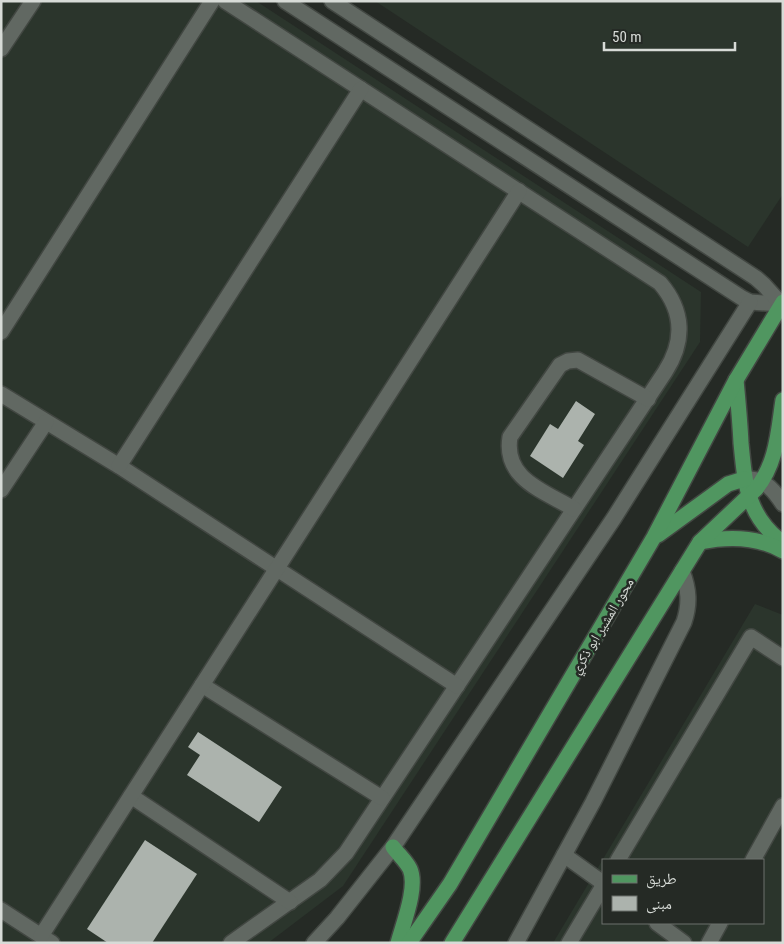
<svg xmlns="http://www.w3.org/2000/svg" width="784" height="944" font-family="'Roboto Condensed','Noto Naskh Arabic',sans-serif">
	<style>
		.built { fill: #2b352c; fill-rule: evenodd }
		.building { fill: #acb3ad }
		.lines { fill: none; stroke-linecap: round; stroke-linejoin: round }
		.minor-casing { stroke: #424742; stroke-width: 18 }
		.major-casing { stroke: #424742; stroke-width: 18 }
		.minor { stroke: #616862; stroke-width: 15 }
		.major { stroke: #509660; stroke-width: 15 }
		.labels { text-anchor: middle; stroke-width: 5; stroke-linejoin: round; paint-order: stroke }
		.street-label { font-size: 14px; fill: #d7dbd7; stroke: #252a25 }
	</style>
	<rect width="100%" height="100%" fill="#252a25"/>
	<!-- built -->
	<g class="built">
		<polygon points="1,1 256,1 701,292 700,342 343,886 268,943 1,943"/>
		<polygon points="375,1 783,1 783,194 748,247"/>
		<path d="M 755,604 L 783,615 L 783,943 L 553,943 ZM 603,860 L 763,860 L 763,923 L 603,923 Z"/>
	</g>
	<!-- building -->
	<g class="building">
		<polygon points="576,401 595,414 578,441 584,445 563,478 530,456 550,424 558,429"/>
		<polygon points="198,732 282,787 259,822 187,775 200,755 188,747"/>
		<polygon points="145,840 197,874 152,943 108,943 87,929"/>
	</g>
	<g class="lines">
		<defs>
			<g id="minor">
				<path d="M 225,1 L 660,283 C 684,311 685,341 665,372 L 346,853 L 320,880 L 231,943"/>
				<polyline points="285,1 742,298 750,302 781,304"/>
				<polyline points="332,1 756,278 764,285 781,304"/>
				<polyline points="1,49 33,1"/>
				<polyline points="1,332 212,1"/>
				<polyline points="1,394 119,466 457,686"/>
				<polyline points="119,466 361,89"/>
				<path d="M 751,479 C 766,480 775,492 783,504"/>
				<polyline points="1,490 46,422"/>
				<path d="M 574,509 C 544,491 503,479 510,437 L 560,365 L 568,361 L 578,360 L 648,399"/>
				<polyline points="202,685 382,798"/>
				<polyline points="131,796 290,902"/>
				<polyline points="564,855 603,883"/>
				<polyline points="618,860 751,637 783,658"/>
				<polyline points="753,860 783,806"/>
				<polyline points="1,910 52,943"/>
				<polyline points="657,923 684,943"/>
				<polyline points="41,936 519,191"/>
				<polyline points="314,943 337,918 393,847 614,518 750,302"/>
				<path d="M 516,943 L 593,802 L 684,622 C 690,604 689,589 682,571"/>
				<polyline points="569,943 603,886"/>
				<polyline points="709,943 720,923"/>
			</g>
			<g id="major">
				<path d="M 736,380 C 738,401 740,422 741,443 C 745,484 747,516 783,543"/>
				<polyline points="658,535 728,484 744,479"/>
				<path d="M 700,542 C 729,536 757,536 783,551"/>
				<path d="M 393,847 C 398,854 406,861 410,869 C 418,887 403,924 398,943"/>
				<polyline points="409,943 450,884 654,537 736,380 783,302"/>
				<path d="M 452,943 L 700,542 L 756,489 C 777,463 778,432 783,400"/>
			</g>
		</defs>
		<!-- minor casing -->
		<use href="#minor" class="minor-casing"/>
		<!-- major casing -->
		<use href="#major" class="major-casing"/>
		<!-- minor -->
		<use href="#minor" class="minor"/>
		<!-- major -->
		<use href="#major" class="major"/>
	</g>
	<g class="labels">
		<!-- street labels -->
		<g class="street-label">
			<text transform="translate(602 626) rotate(-59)" y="5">محور المشير ابو ذكري</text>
		</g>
	</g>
	<!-- border -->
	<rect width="784" height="944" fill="none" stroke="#d7dbd7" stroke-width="5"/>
	<!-- legend -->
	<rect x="602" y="859" width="162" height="65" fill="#252a25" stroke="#6c716c"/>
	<rect x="612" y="875" width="25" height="8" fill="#509660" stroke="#6c716c"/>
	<text x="646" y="884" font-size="15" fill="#d7dbd7">طريق</text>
	<rect x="612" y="896" width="25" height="15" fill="#acb3ad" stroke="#6c716c"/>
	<text x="646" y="909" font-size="15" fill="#d7dbd7">مبنى</text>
	<!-- scale -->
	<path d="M604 42v8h131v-8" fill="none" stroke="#d7dbd7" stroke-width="2.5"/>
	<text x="612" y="42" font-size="15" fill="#d7dbd7" stroke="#252a25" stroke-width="4" paint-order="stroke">50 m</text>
</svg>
